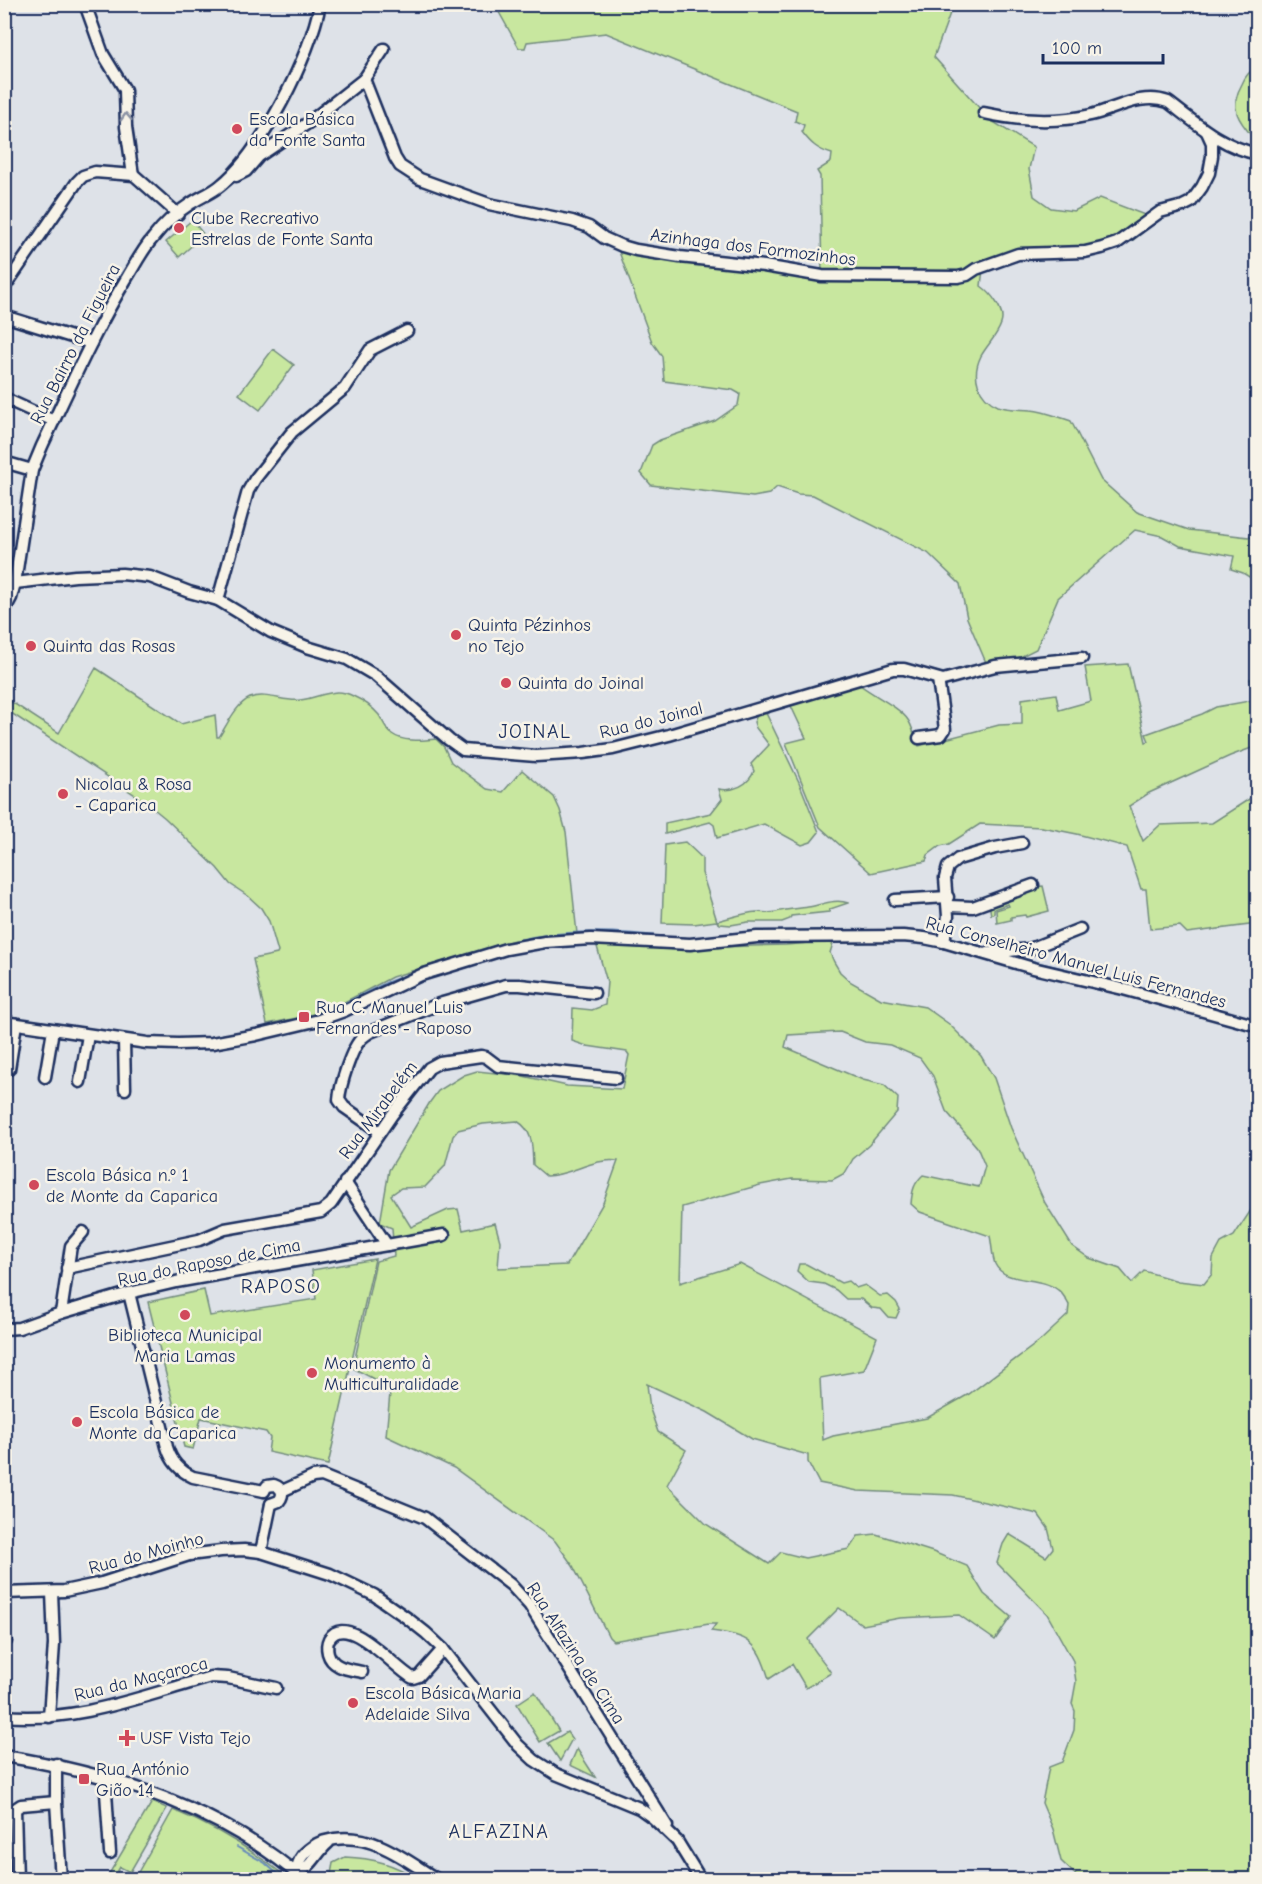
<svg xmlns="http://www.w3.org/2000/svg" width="1262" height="1884" font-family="'Comic Neue',sans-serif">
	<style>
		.green { fill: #c8e79f; stroke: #728b7e; stroke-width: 1.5; fill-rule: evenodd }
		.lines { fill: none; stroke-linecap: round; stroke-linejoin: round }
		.stream { stroke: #688cba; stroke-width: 2 }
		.minor-casing { stroke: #1b2f5e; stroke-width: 15 }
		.minor { stroke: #f7f3e8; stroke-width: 10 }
		.oneway { stroke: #8991a3 }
		.poi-dot { fill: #d1495b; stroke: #f7f3e8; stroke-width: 2 }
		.labels { text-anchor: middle; stroke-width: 5; stroke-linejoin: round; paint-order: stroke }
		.poi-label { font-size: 18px; fill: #1b2f5e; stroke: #f7f3e8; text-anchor: start }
		.street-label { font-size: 18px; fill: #1b2f5e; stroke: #f7f3e8 }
		.neighbourhood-label { font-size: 20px; letter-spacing: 1.5px; fill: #1b2f5e; stroke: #f7f3e8 }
	</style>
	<rect width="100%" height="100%" fill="#dee2e8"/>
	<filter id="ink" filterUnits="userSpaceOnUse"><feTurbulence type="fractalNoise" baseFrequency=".0167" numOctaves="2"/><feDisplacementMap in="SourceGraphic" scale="12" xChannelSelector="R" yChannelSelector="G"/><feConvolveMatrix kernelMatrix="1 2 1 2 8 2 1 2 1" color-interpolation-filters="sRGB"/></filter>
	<g filter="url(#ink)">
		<!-- green -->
		<g class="green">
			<path d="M 495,5 L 953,5 L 934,57 L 990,120 L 1034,147 L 1029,169 L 1034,196 L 1051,208 L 1074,211 L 1100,198 L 1158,220 L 1133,240 L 1109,251 L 1076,258 L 1025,257 L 983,269 L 981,286 C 991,293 1006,311 1001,324 C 997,336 987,345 981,356 C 971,376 978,397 998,406 C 1008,410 1021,409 1031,410 C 1044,411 1058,417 1071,421 L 1101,480 L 1137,512 L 1189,530 L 1257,538 L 1257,582 L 1243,573 L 1231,569 L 1234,556 L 1180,546 L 1162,536 L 1135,530 L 1058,598 L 1036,649 L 990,672 L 967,618 L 960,584 L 928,553 L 813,495 L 798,494 L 777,487 L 769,494 L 753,497 L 651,485 L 641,473 L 652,445 L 660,440 L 715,421 L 738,405 L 740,394 L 733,390 L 664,381 L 662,356 L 652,342 L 618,249 L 822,276 L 820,176 L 817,171 L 831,162 L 832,154 C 818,150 811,144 802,132 L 804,125 L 795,121 L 797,111 L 606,33 L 527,42 L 525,48 L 519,48 Z"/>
			<path d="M 1257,67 L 1257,142 C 1241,123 1227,110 1242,84 C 1246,75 1249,72 1257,67 Z"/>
			<polygon points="192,220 204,235 179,257 166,242"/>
			<polygon points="273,349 294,365 260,410 239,394"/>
			<path d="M 1128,664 L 1146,742 L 1149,741 L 1146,734 L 1202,714 L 1216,707 L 1255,700 L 1250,679 L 1257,677 L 1257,746 L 1230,756 L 1149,793 L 1129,806 L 1143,841 L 1160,825 L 1212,823 L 1257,794 L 1257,924 L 1187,933 L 1180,926 L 1150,929 L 1146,889 L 1141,889 L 1127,847 L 1077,834 L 1042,827 L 980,824 L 949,844 L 940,846 L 928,855 L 926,861 L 871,873 L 820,827 L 786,743 L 806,738 L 791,706 L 772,699 L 848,675 C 864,692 897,704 908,720 C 913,727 915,739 919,746 L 999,725 L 1022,724 L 1022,699 L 1056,694 L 1059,710 L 1091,701 L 1085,667 Z"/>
			<path d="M 96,668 L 181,724 L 215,715 L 217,737 L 219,737 C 227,725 236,704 250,698 C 266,692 284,702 300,700 C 319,698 334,686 353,696 C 362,700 373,708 379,715 C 383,721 386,730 392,734 C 404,743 423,740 436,739 L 444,747 L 451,762 L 487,789 L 503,792 L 522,770 L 554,797 L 560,810 L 566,832 L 578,943 L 533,938 L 514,940 L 392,977 L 337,1006 L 307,1016 L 267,1024 L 253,959 L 277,954 L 278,952 L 269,921 L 261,908 L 248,896 L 230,884 L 217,868 L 165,818 L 143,800 L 5,709 L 4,697 L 59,733 Z"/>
			<path d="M 765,711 L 799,782 L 819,832 L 811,842 L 802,845 L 764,824 L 717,838 L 714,825 L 710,822 L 665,834 L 665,823 L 711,813 L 722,799 L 719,789 C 733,792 749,785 754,771 L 751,764 L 769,745 L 756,728 L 754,722 L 758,713 Z"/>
			<path d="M 685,842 L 702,858 L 702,873 L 717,921 C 730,918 743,913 757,912 C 763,912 770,914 776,912 C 787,909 797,909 808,907 C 821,905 835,898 848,903 L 830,909 L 829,912 L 791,916 L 790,919 L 782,922 L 748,922 L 731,925 L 720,924 L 716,921 L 694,924 L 662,923 L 665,845 Z"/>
			<polygon points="1043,886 1049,911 1026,917 1025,915 1011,917 1011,920 997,923 996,910 1009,906 1008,904 994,909 994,913 991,915 989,903 1034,887"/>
			<path d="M 834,941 L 916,941 L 950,948 L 949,950 L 916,942 L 833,943 L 830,953 L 834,962 L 840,972 L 851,982 L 881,999 L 925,1007 L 949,1024 L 981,1056 L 994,1078 L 1011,1128 L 1045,1203 L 1072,1246 L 1089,1258 L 1120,1269 L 1132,1283 L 1144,1271 L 1178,1281 L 1204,1284 L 1212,1274 L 1213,1258 L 1221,1243 L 1234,1236 L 1257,1201 L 1257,1879 L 1080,1879 L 1061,1861 L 1053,1829 L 1042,1803 L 1049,1767 L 1062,1762 L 1074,1730 L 1075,1711 L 1072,1704 L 1076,1682 L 1073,1661 L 1047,1614 L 997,1563 L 1003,1544 L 1009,1534 L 1046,1557 L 1053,1548 L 1048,1528 L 1038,1514 L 953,1495 L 858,1491 L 819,1483 L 808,1462 L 808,1455 L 752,1439 L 707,1412 L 647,1384 L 650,1409 L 658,1432 L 686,1450 L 667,1485 L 706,1524 L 769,1564 L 781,1552 L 805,1558 L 849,1549 L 858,1536 L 876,1534 L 933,1552 L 967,1566 L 984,1594 L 1011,1617 L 995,1640 L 959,1615 L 900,1618 L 863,1625 L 839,1608 L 808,1639 C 812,1650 825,1662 831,1673 L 806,1688 L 792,1664 L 769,1679 C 757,1641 750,1636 711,1631 L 716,1624 L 709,1624 L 613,1641 L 609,1637 L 573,1566 L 555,1541 L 454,1468 L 386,1436 L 390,1393 L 376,1380 L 353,1368 L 376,1261 L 394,1256 L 392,1228 L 380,1223 L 389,1170 L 430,1102 L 438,1091 L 464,1075 L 477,1071 L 523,1076 L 567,1086 L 622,1089 L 629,1055 L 627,1052 L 587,1046 L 572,1041 L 573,1008 L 592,1010 L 605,1005 L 607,982 L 596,943 L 678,948 L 786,945 ZM 840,1032 L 865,1042 L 890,1045 L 920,1058 L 933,1076 L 946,1111 L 977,1147 L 985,1166 L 979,1187 L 923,1175 C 914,1183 912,1191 911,1204 L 920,1212 L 990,1236 C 992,1245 992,1256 995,1264 C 1005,1285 1040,1275 1058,1290 C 1063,1293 1066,1300 1069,1305 L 1068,1315 L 1041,1340 L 969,1394 L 927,1418 L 833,1436 L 823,1440 L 820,1378 L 864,1370 L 877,1337 L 740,1264 L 680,1283 L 682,1207 L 760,1185 L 792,1179 L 832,1180 L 845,1173 L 853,1159 L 869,1145 L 897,1112 L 898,1098 L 884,1085 L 863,1080 L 785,1047 L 788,1035 ZM 517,1121 C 534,1131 532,1148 533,1165 L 546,1176 C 570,1176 594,1157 618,1161 L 603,1203 L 567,1265 L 498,1268 L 500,1241 L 495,1223 L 463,1230 L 458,1209 L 448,1210 L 411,1227 L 391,1195 L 401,1188 L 425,1187 L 445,1166 L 453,1136 L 458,1130 L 483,1124 Z"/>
			<polygon points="375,1259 328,1465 268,1452 270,1438 266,1432 201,1418 193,1449 184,1447 148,1302 204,1290 210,1316 316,1299 312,1270"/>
			<polygon points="799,1264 806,1264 841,1283 848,1281 856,1288 865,1285 880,1296 888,1295 896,1302 900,1309 896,1318 888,1317 881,1309 872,1308 861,1299 846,1299 836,1290 824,1284 809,1282 797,1271"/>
			<polygon points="535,1692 559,1731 540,1742 517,1704"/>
			<polygon points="567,1732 572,1739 560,1761 548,1743"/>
			<polygon points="577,1749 595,1777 570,1765"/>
			<polygon points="152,1802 167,1808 130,1872 120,1867 113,1879 106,1879"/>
			<path d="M 173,1810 C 216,1827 254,1851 289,1879 L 142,1880 L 136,1876 Z"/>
			<path d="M 345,1857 C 373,1858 394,1864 418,1879 L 330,1879 L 333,1863 Z"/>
		</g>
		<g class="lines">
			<!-- stream -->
			<g class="stream">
				<polyline points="709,937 736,934"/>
				<path d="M 504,944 C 555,928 621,931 674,938"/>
				<polyline points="1011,956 1107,979 1215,1009"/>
				<polyline points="424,969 458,958"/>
				<polyline points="243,1032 307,1017 337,1007 388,982 418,971"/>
				<polyline points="237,1847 265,1863 284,1880"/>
			</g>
			<defs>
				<g id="minor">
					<polyline points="85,4 103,54 125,90 126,127 133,175"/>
					<polyline points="364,79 395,158 400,166 420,179 489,204 572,221 589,227 604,238 622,246 636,250 680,257 764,266 822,276 958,277 967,275 976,269 1018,254 1085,252 1102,248 1117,243 1160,212 1183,206 1191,202 1202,187 1209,173 1212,156 1212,143 1207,132"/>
					<path d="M 984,113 C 1019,121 1056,123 1091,115 C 1116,109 1142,92 1168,102 C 1196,123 1222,147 1258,154"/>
					<polyline points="236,176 246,171 259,156 308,123 364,79 384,49"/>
					<polyline points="4,288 77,182 83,176 95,172 134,175 178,214"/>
					<polyline points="4,316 91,343"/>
					<polyline points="4,397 10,401 54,421"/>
					<polyline points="4,462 32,470"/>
					<polyline points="4,582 15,583 75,576 122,574 150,577 189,592 218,600 271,632 307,647 347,659 376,676 449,740 463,750 536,756 583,753 613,749 669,735 893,669 904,669 943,680 995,666 1082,658"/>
					<polyline points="218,600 248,491 255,479 292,432 345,388 370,350 407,331"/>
					<path d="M 4,611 L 11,598 L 15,583 L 32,470 L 42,446 C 69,389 95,330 128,276 C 136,263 143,249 153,238 C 163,225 176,213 190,204 C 200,197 212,193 221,185 C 261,153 311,55 320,4"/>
					<polyline points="919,738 941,735 945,729 938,679"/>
					<polyline points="895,900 948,897"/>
					<polyline points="948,906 973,907 1033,885"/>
					<polyline points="944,942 948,916 945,878 948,867 958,859 995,848 1022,843"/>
					<polyline points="988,953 1030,949 1080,929"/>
					<polyline points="4,1022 147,1043 178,1044 212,1043 256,1035 319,1020 344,1011 421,975 506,949 545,942 591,939 690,944 757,937 903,936 924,938 944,942 1033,968 1123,989 1258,1026"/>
					<polyline points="124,1040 125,1089"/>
					<polyline points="9,1069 16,1024"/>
					<polyline points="45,1077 53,1030"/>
					<polyline points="80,1082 88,1035"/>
					<path d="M 380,1132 L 344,1107 L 339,1100 C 340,1086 351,1048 362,1038 C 364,1036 367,1034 370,1032 L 439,1004 L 506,985 L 520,985 L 594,993"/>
					<polyline points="345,1182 387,1245"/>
					<polyline points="67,1268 199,1240 225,1229 321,1212 331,1204 392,1115 429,1068 440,1062 481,1056 486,1057 498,1066 616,1078"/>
					<path d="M 129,1293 L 167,1447 C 171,1461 180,1471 193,1477 L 264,1491"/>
					<polyline points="61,1313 71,1246 83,1232"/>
					<polyline points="4,1329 19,1328 61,1313 129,1293 176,1282 444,1235"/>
					<path d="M 264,1491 L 267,1486 L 274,1485 C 283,1488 284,1495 279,1501 L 271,1504"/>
					<polyline points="282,1491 313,1477 322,1476 425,1518 511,1585 530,1606 667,1826"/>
					<polyline points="261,1552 271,1504"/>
					<polyline points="4,1593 64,1591 102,1583 189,1555 221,1551 244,1550 261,1552 330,1574 374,1595 407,1618 426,1633 443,1649 518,1745 534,1760 556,1774 639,1808 653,1818 677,1841 701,1880"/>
					<polyline points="4,1641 6,1641"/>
					<path d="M 362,1672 C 348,1669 332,1668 328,1653 C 327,1649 327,1643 329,1639 C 347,1610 396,1670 413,1678 L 419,1676 L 443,1649"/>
					<path d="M 4,1716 C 77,1723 142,1696 211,1677 L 228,1678 L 276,1688"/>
					<polyline points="49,1717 54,1644 52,1592"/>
					<path d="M 4,1756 C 111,1773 221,1807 304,1880"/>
					<polyline points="56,1764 56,1802 61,1880"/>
					<polyline points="105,1777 110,1853"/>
					<path d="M 296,1873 C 298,1858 304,1852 317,1844 C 323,1841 329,1840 335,1839 C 374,1833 407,1861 438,1880"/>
					<path d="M 296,1873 C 312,1868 316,1853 328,1843"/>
					<polyline points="17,1880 15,1809 21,1805 56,1802"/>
				</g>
			</defs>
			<!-- minor casing -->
			<use href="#minor" class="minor-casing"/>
			<!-- minor -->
			<use href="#minor" class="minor"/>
		</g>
		<!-- one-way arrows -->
		<defs><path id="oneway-chevron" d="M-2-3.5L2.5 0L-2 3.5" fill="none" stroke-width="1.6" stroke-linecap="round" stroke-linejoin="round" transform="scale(1.5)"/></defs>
		<use class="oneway" href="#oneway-chevron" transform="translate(126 117) rotate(-92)"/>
	</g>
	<!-- markers -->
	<g class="poi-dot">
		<circle cx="237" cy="129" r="6"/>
		<circle cx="179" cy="228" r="6"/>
		<circle cx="456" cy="635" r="6"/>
		<circle cx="31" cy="646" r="6"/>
		<circle cx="506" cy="683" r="6"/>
		<circle cx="63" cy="794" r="6"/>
		<rect x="298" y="1011" width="12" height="12" rx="3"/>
		<circle cx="34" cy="1185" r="6"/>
		<circle cx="185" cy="1315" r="6"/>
		<circle cx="312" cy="1373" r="6"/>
		<circle cx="77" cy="1422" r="6"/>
		<circle cx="353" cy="1703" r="6"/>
		<path d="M124 1729h6v6h6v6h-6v6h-6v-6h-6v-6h6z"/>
		<rect x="78" y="1773" width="12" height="12" rx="3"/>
	</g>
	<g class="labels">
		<!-- poi labels -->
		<g class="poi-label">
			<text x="249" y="125">Escola Básica<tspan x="249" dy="21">da Fonte Santa</tspan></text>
			<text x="191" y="224">Clube Recreativo<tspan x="191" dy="21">Estrelas de Fonte Santa</tspan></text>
			<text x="468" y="631">Quinta Pézinhos<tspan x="468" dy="21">no Tejo</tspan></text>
			<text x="43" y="652">Quinta das Rosas</text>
			<text x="518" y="689">Quinta do Joinal</text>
			<text x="75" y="790">Nicolau &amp; Rosa<tspan x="75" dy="21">- Caparica</tspan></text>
			<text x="316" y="1013">Rua C. Manuel Luis<tspan x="316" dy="21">Fernandes - Raposo</tspan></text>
			<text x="46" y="1181">Escola Básica n.º 1<tspan x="46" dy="21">de Monte da Caparica</tspan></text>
			<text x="185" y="1341" text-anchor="middle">Biblioteca Municipal<tspan x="185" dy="21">Maria Lamas</tspan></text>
			<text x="324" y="1369">Monumento à<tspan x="324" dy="21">Multiculturalidade</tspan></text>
			<text x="89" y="1418">Escola Básica de<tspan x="89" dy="21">Monte da Caparica</tspan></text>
			<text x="365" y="1699">Escola Básica Maria<tspan x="365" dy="21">Adelaide Silva</tspan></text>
			<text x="140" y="1744">USF Vista Tejo</text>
			<text x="96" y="1775">Rua António<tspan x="96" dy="21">Gião 14</tspan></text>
		</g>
		<!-- street labels -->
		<g class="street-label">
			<text transform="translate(753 247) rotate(7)" y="6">Azinhaga dos Formozinhos</text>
			<text transform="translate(75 344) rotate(-63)" y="6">Rua Bairro da Figueira</text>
			<text transform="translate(651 720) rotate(-14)" y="6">Rua do Joinal</text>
			<text transform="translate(1076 962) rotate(15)" y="6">Rua Conselheiro Manuel Luis Fernandes</text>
			<text transform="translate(378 1110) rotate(-53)" y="6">Rua Mirabelém</text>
			<text transform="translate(209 1262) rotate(-11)" y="6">Rua do Raposo de Cima</text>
			<text transform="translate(146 1553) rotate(-15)" y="6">Rua do Moinho</text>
			<text transform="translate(576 1653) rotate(57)" y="6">Rua Alfazina de Cima</text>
			<text transform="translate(141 1679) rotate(-14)" y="6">Rua da Maçaroca</text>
		</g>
		<!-- neighbourhood labels -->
		<g class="neighbourhood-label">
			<text x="535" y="738">JOINAL</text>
			<text x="281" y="1293">RAPOSO</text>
			<text x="499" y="1838">ALFAZINA</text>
		</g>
	</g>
	<!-- margin -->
	<rect width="1262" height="1884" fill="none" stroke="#f7f3e8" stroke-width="24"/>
	<rect x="12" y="12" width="1238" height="1860" fill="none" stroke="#1b2f5e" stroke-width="2" filter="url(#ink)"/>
	<!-- scale -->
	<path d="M1043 54v9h120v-9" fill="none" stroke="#1b2f5e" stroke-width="3"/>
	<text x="1052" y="54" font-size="18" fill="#1b2f5e" stroke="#f7f3e8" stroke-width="4.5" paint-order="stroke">100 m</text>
</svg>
